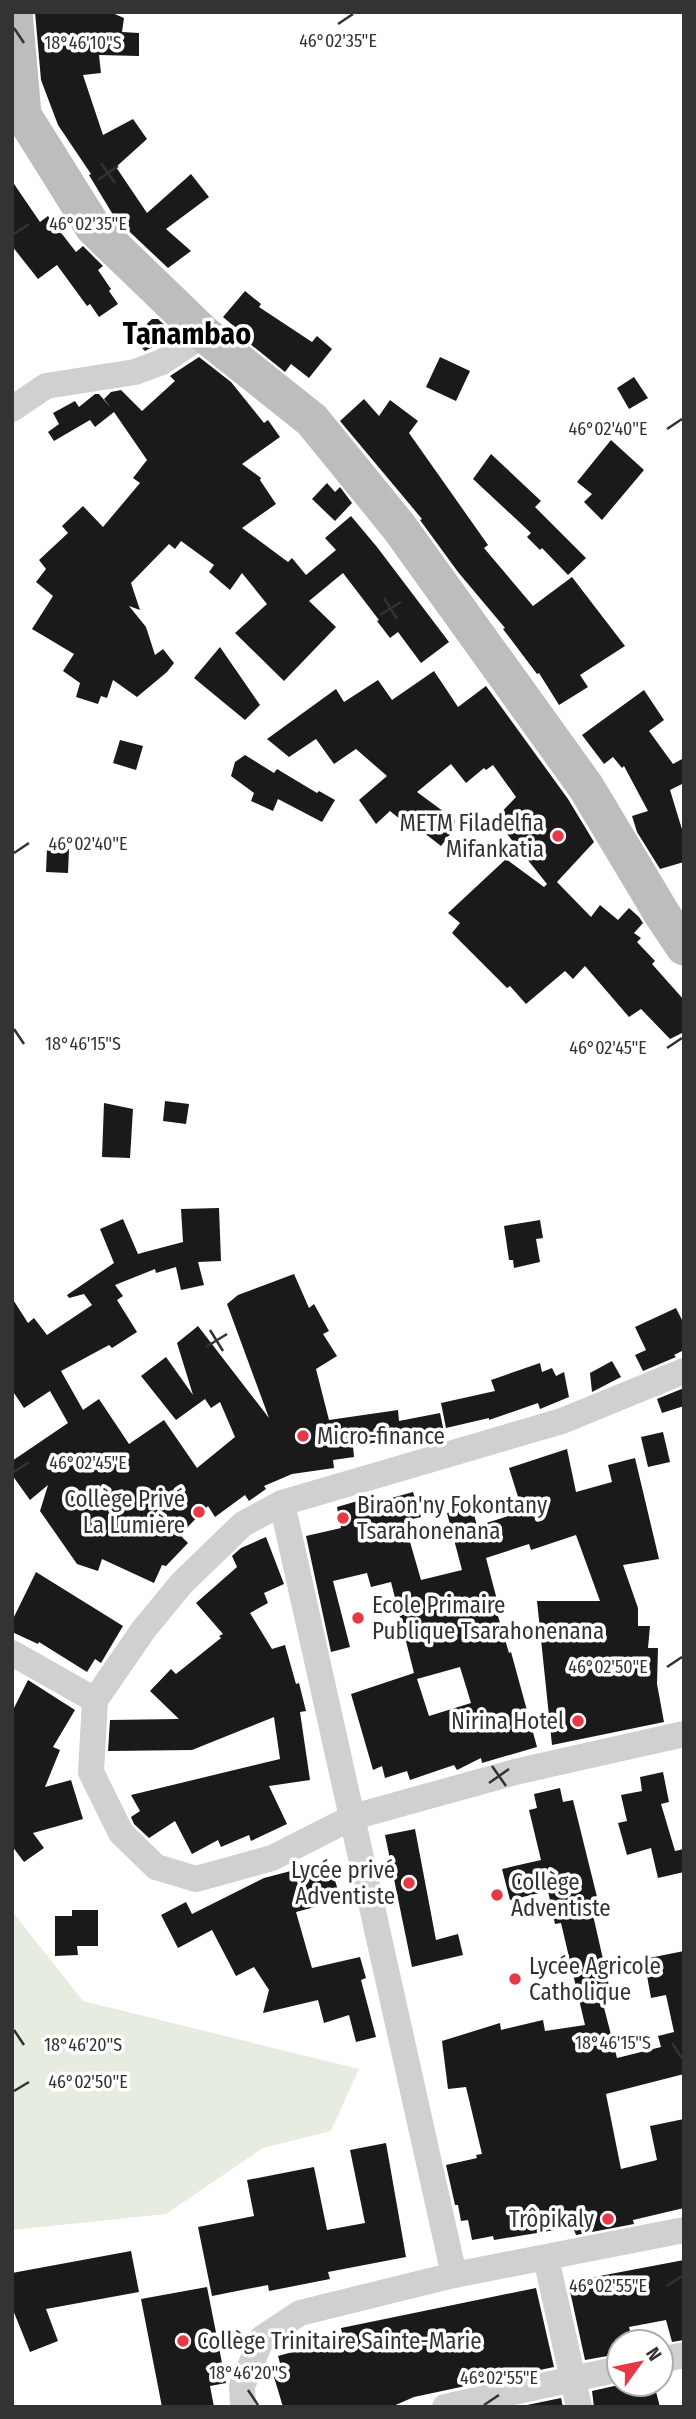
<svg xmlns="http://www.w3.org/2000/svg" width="696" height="2419" font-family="'Fira Sans Condensed',sans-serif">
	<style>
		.green { fill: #e6ecdf }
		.building { fill: #1a1a1a; fill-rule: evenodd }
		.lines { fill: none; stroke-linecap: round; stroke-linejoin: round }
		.minor { stroke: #d0d0d0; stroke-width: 26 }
		.secondary { stroke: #bdbdbd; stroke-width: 37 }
		.ticks { fill: none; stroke: #333; stroke-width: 2.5 }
		.poi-dot { fill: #e63946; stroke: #fff; stroke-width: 2.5 }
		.labels { text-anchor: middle; stroke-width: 7; stroke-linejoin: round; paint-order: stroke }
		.poi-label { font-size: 23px; fill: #333; stroke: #fff; text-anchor: start }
		.district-label { font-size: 30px; font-weight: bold; fill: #000; stroke: #fff }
		.ticks-label { font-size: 18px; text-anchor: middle; fill: #333; stroke: #fff; stroke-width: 7; stroke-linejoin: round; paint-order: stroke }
	</style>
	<rect width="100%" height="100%" fill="#fff"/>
	<!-- green -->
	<polygon class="green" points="12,1911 83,2001 359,2069 331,2131 263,2148 166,2214 12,2230"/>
	<!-- building -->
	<g class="building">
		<polygon points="35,12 110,12 124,18 122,32 139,33 139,56 99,55 101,73 83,75 103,135 133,119 147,139 116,167 147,213 191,174 209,197 166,229 191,251 168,268 115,218 89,175 91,174 58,125 41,80"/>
		<polygon points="12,181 40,222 48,216 76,252 83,246 103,266 98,270 111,289 109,291 118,304 99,317 90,304 87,306 57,265 38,279 12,246"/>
		<polygon points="245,291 261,304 259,307 312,342 317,336 332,349 309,378 291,364 285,372 249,343 249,339 223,317"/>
		<polygon points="152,319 158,319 175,335 145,351 132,338"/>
		<polygon points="199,357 231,382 264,423 268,420 280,437 242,464 261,478 260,480 276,504 242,528 288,562 292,558 306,575 336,550 325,538 351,516 377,547 449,642 421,663 398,632 390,638 377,621 379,620 343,573 309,601 336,627 284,681 235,633 267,604 242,573 230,590 209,572 214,565 181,541 175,549 169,544 131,583 140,610 129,606 146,627 155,655 163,649 174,663 167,672 137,697 113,680 107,698 101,696 98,704 76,697 80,683 63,671 74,654 32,629 53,596 36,582 46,569 39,560 68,533 62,526 83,506 103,527 140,483 133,478 147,460 114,412 95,427 90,420 54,441 48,432 59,424 53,413 75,401 79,407 95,394 99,394 111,408 104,399 111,392 121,390 142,411 175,381 170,376"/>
		<polygon points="440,357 470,371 456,401 426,387"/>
		<polygon points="634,377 648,398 629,409 617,388"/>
		<polygon points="364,399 379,416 390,400 418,421 409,433 488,545 484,548 533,606 572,577 625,646 580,675 588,687 559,705 539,673 537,674 503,629 505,628 458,572 420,520 422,519 340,421"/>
		<polygon points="611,440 644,470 602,520 584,502 592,494 577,482"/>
		<polygon points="491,454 541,501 535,507 586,558 568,575 542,548 540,550 527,537 531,533 473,479"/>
		<polygon points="327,483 335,492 340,487 352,503 335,521 312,499"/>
		<polygon points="220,647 260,705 245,720 194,678"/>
		<polygon points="434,671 458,707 486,686 568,799 594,842 557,882 591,917 600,905 618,920 629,908 639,917 643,923 634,933 641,938 637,942 655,961 652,964 684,1000 684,1032 670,1039 641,1009 629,1017 585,966 573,979 565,971 526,1004 510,986 507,988 452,933 460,923 448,913 506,859 544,887 547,884 495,819 516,797 493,765 486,770 484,768 466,783 451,764 417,792 455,820 455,828 441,846 414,825 411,828 390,811 376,824 359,800 387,776 356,749 334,764 316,739 289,757 267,739 336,689 344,702 378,680 392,700"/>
		<polygon points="644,690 664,720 649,731 673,764 684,758 684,783 670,790 684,836 684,862 660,869 637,832 632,816 648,811 624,766 622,768 613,757 604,764 582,735"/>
		<polygon points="120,740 143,746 136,770 113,763"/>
		<polygon points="245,755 274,773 277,769 317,793 319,791 335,800 322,822 278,799 273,811 251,801 254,793 231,776 235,762"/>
		<polygon points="47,848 69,849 68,873 46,872"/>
		<polygon points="165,1101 189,1104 186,1124 163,1121"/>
		<polygon points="104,1103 133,1109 130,1158 102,1157"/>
		<polygon points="219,1208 221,1261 198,1262 204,1285 181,1290 176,1267 156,1273 155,1269 115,1285 123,1296 117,1300 137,1332 112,1348 109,1345 61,1371 83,1410 99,1399 129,1444 164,1420 197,1468 235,1437 220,1402 211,1408 205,1399 176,1420 141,1376 166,1357 193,1395 177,1343 198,1326 269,1418 227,1304 238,1295 294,1274 309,1308 314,1304 329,1331 323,1334 337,1356 316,1369 329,1420 398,1410 399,1421 440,1413 444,1432 417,1438 417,1436 353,1446 354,1457 333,1460 334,1468 292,1474 264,1486 266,1489 249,1501 245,1495 215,1517 208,1506 180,1535 188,1543 166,1566 162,1565 154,1583 102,1559 98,1571 77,1564 40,1511 48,1485 30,1500 12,1475 12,1461 68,1423 50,1391 24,1408 12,1390 12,1298 28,1323 34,1318 47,1335 92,1305 84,1294 69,1298 67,1295 114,1263 100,1229 123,1219 138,1254 145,1252 183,1242 181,1209"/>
		<polygon points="540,1220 543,1238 536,1239 540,1262 514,1268 513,1260 509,1260 504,1226"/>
		<polygon points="676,1308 684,1324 684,1350 674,1355 676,1357 643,1371 635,1355 646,1350 635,1327"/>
		<polygon points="612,1361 621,1377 592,1392 590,1373"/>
		<polygon points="540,1363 542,1372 552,1368 556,1376 564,1372 569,1397 540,1409 538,1403 489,1420 489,1418 446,1428 441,1403 495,1391 491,1380"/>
		<polygon points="684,1388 684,1406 662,1413 657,1399"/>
		<polygon points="663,1432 670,1462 648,1467 641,1437"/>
		<path d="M 567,1449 L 576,1492 L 612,1482 L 608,1465 L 635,1458 L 659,1559 L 623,1565 L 638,1608 L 638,1626 L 650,1626 L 648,1648 L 658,1648 L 657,1684 L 664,1722 L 552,1745 L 537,1601 L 600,1601 L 576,1535 L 531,1550 L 529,1544 L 486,1558 L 501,1615 L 498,1616 L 509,1653 L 511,1652 L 537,1747 L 482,1763 L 481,1758 L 457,1770 L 454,1765 L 410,1780 L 407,1771 L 385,1778 L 382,1766 L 373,1770 L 351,1694 L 414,1673 L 391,1582 L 371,1587 L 367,1573 L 333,1581 L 350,1647 L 331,1652 L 306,1536 L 341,1528 L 337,1507 L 361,1500 L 363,1506 L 413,1492 L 421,1517 L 404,1521 L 421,1580 L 462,1570 L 447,1513 L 472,1507 L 477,1526 L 518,1513 L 514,1501 L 519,1500 L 509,1468 ZM 460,1667 L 471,1703 L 429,1716 L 417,1679 Z"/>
		<polygon points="266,1537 284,1584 264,1593 268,1603 250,1613 272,1649 285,1645 296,1684 299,1683 306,1711 300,1712 310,1780 269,1786 287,1824 251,1841 249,1835 221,1847 218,1840 192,1854 175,1821 149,1838 134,1824 131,1817 140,1811 131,1795 280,1759 274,1717 192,1750 108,1751 110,1720 179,1719 150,1691 171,1669 176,1674 221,1638 219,1636 223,1634 196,1603 237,1567 232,1556 241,1548"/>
		<polygon points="36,1572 123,1626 101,1663 95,1659 87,1672 39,1642 38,1644 12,1632 12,1621"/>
		<polygon points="28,1680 75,1710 53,1747 60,1750 45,1787 71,1780 83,1819 33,1833 44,1848 24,1862 12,1846 12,1712"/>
		<polygon points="663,1772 669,1802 661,1804 675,1851 684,1849 684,1872 658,1878 651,1848 627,1855 618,1823 627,1821 621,1795 642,1791 640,1777"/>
		<polygon points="560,1788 563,1802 573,1800 601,1913 593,1915 610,1990 600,1992 617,2058 661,2047 658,2036 674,2032 666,1995 651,1998 644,1959 684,1951 684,2074 606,2094 621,2169 657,2160 650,2126 684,2119 684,2208 633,2220 634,2224 576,2235 573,2227 494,2240 493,2236 472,2240 468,2220 461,2221 458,2205 455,2205 446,2165 477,2158 476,2155 482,2154 466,2087 448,2089 442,2041 500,2023 501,2030 543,2020 545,2031 585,2025 561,1923 555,1924 548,1891 510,1900 502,1869 541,1860 529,1810 537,1808 534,1794"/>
		<polygon points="415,1829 436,1940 458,1934 463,1955 412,1967 385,1835"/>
		<polygon points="329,1861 341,1900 296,1912 312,1968 360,1957 366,1978 361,1980 376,2037 356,2042 349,2015 324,2023 318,2000 263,2013 269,1990 254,1967 236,1976 212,1930 178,1948 161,1915 186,1902 192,1914 264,1878"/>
		<polygon points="72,1910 98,1910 98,1946 77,1946 78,1955 55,1956 55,1916 72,1916"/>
		<polygon points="386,2143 406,2257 328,2272 330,2279 269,2291 268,2285 212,2296 198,2227 254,2216 247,2180 314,2167 327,2230 365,2223 350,2150"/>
		<polygon points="131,2251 139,2292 46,2309 58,2341 30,2352 13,2310 12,2273"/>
		<polygon points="684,2260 684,2340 672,2342 666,2320 629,2327 633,2342 619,2342 619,2354 585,2360 568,2282"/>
		<polygon points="207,2287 226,2383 210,2386 214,2407 162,2407 141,2299"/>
		<polygon points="536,2288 554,2367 414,2397 391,2407 283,2407 274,2377 283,2374 278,2356 343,2338 341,2328"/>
		<polygon points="623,2384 654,2384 660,2407 594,2407 592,2391"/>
		<polygon points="561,2398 563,2407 527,2405"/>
	</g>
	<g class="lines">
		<!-- minor -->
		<g class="minor">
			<polyline points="12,409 46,386 135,372 162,362 204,334"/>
			<polyline points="282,1503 243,1524 182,1583 144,1629 95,1700 91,1772 121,1833 156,1867 196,1879 272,1858 353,1817 515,1772 684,1734"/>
			<polyline points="12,1653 95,1700"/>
			<polyline points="546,2258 579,2407"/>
			<polyline points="454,2275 282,1503 562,1421 684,1371"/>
			<polyline points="661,2360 684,2355"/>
			<polyline points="243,2407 242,2386 262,2338 300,2313 454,2275 684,2230"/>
			<polyline points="445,2407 619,2369"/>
		</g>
		<!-- secondary -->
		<polyline class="secondary" points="14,12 23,115 93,227 204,334 312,420 399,527 586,787 662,914 684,947"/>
	</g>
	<!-- ticks -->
	<path class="ticks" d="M 338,24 L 353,14M 14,28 L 24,43M 101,163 L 115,183M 98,180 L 118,166M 14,234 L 29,224M 667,429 L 682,419M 384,598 L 397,619M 380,615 L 401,602M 14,853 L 29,843M 14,1029 L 24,1044M 667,1048 L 682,1038M 210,1330 L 223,1351M 206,1347 L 227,1334M 14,1472 L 29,1462M 667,1667 L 682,1657M 492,1766 L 506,1786M 489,1783 L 509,1769M 14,2030 L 24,2045M 672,2043 L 682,2058M 14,2091 L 29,2082M 667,2286 L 682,2276M 248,2390 L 258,2405M 484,2405 L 499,2395"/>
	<!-- markers -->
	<g class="poi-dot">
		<circle cx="558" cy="836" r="7"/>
		<circle cx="303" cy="1436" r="7"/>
		<circle cx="199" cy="1512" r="7"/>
		<circle cx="343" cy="1518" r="7"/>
		<circle cx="358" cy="1618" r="7"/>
		<circle cx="578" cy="1721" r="7"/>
		<circle cx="409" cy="1883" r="7"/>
		<circle cx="497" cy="1895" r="7"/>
		<circle cx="515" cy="1979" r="7"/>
		<circle cx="608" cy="2219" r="7"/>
		<circle cx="183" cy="2341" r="7"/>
	</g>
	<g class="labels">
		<!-- poi labels -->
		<g class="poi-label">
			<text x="544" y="831" text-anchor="end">METM Filadelfia<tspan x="544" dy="26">Mifankatia</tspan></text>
			<text x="317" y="1444">Micro-finance</text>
			<text x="185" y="1507" text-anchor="end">Collège Privé<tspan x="185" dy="26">La Lumière</tspan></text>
			<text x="357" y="1513">Biraon'ny Fokontany<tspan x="357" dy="26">Tsarahonenana</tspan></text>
			<text x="372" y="1613">Ecole Primaire<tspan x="372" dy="26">Publique Tsarahonenana</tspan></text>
			<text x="564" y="1729" text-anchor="end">Nirina Hotel</text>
			<text x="395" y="1878" text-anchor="end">Lycée privé<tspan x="395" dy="26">Adventiste</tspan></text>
			<text x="511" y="1890">Collège<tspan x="511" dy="26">Adventiste</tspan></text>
			<text x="529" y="1974">Lycée Agricole<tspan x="529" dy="26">Catholique</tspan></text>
			<text x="594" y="2227" text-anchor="end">Trôpikaly</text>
			<text x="197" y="2349">Collège Trinitaire Sainte-Marie</text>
		</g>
		<!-- district labels -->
		<g class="district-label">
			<text x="187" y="344">Tanambao</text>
		</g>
	</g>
	<g class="ticks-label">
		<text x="338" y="47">46°02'35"E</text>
		<text x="83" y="49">18°46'10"S</text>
		<text x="88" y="230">46°02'35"E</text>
		<text x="608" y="435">46°02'40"E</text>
		<text x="88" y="850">46°02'40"E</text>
		<text x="83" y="1050">18°46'15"S</text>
		<text x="608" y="1054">46°02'45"E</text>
		<text x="88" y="1469">46°02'45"E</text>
		<text x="608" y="1673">46°02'50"E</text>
		<text x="613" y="2049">18°46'15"S</text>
		<text x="83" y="2051">18°46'20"S</text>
		<text x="88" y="2088">46°02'50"E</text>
		<text x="608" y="2292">46°02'55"E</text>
		<text x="248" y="2379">18°46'20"S</text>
		<text x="499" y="2384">46°02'55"E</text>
	</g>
	<!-- border -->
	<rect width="696" height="2419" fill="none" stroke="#333333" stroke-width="28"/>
	<!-- north arrow -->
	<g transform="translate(640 2363) rotate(57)"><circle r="33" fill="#ffffff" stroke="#adadad" stroke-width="2"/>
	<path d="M0-5L12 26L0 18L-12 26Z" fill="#e63946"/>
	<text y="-10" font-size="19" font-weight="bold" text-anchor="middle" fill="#333333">N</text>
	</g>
</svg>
